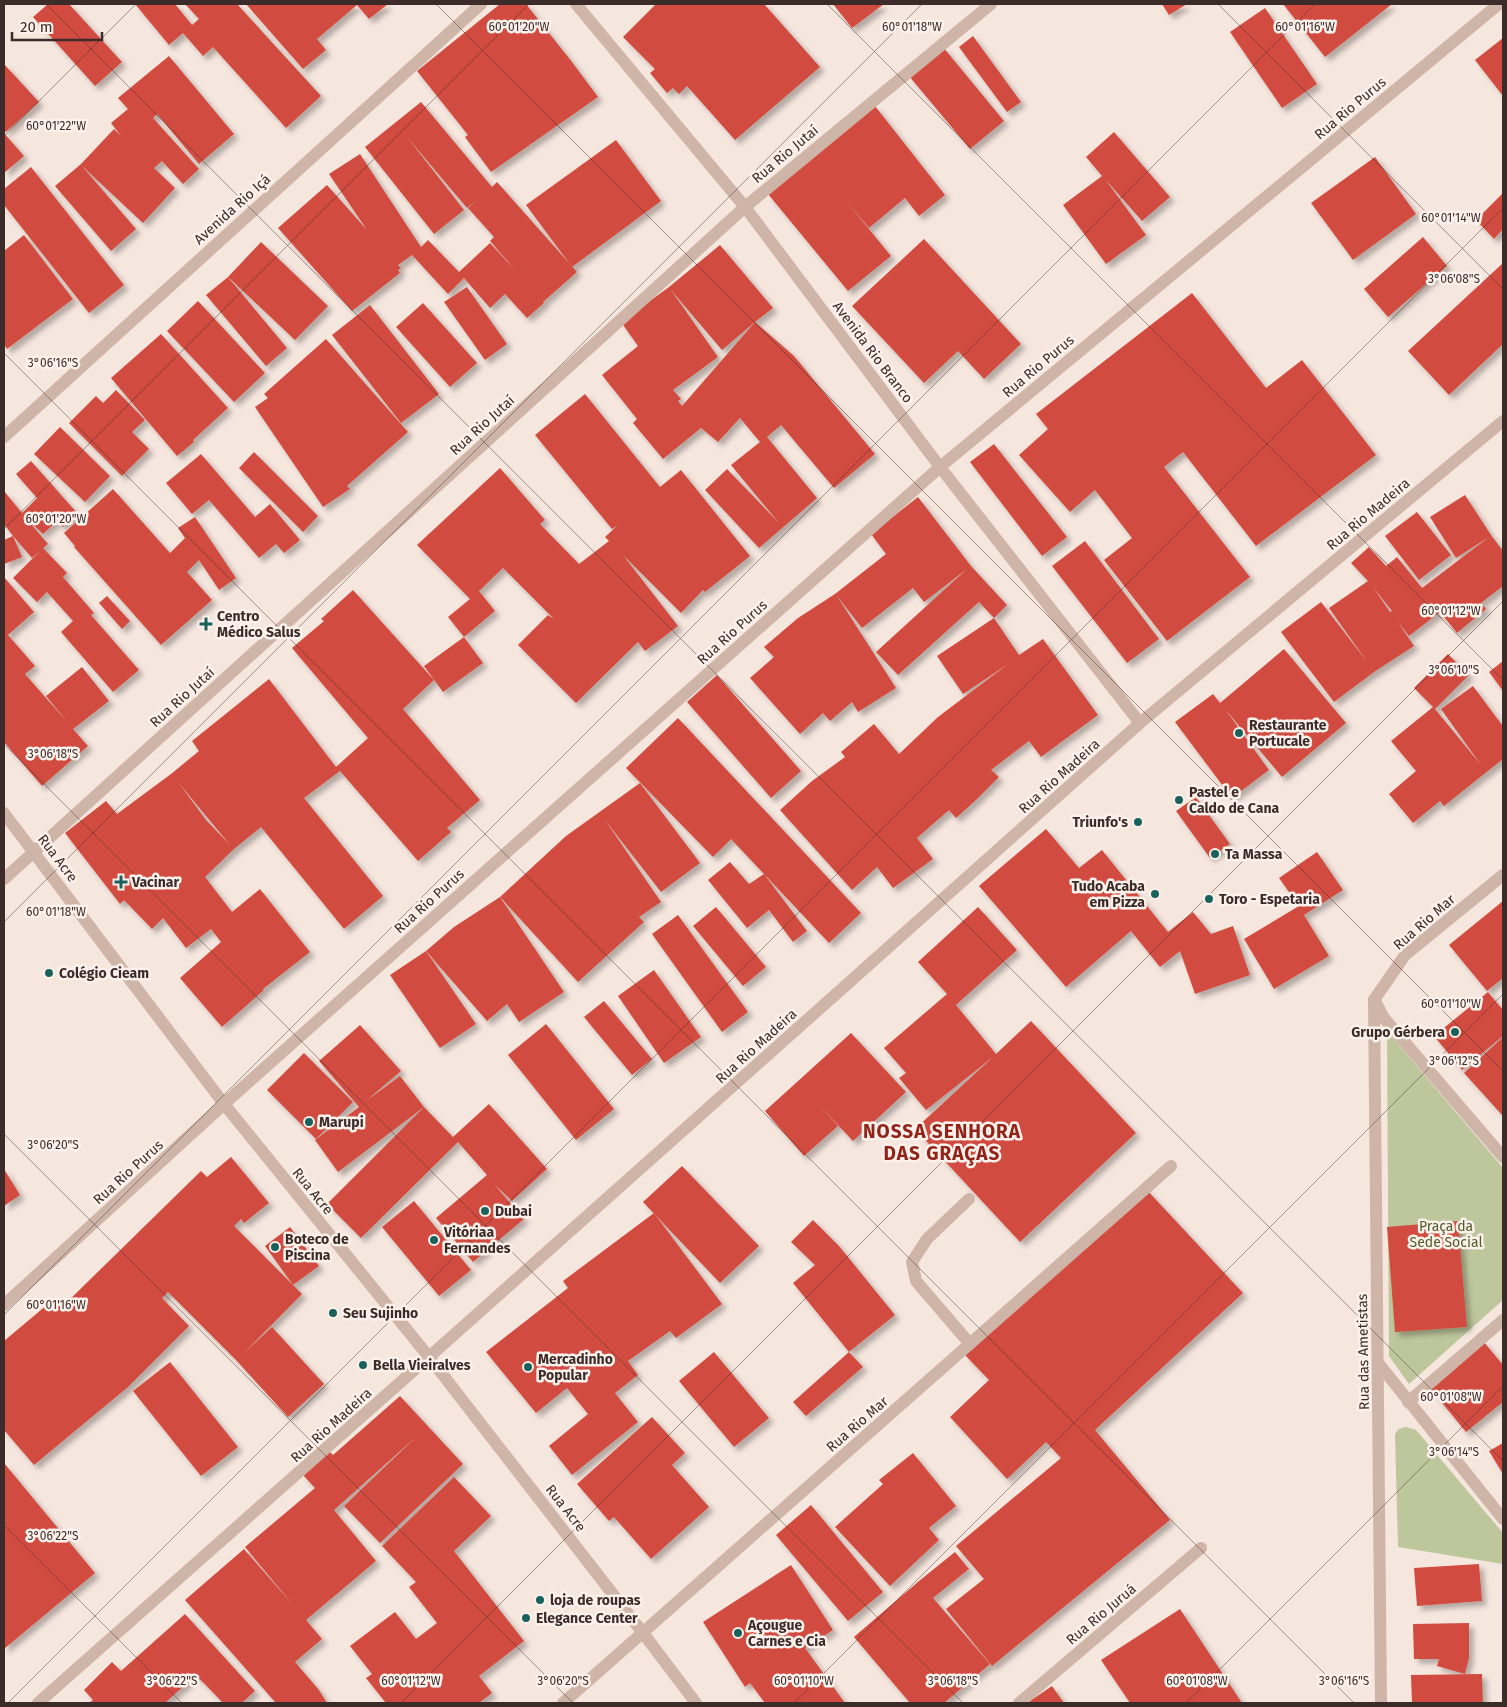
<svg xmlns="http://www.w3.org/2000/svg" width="1507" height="1707" font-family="'Fira Sans',sans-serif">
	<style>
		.green { fill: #bec69c }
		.building { fill: #d24c3f; fill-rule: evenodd; filter: url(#shadow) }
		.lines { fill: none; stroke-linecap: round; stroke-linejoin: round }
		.minor { stroke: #cfb4a8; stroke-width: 12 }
		.ticks { fill: none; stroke: #3b2c29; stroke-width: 1; stroke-opacity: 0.45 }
		.poi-dot { fill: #19615b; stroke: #fcf1eb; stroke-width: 2 }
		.labels { text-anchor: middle; stroke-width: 5; stroke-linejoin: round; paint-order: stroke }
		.street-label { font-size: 14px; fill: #3b2c29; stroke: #fcf1eb }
		.poi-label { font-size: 14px; font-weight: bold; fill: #3b2c29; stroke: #fcf1eb; text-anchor: start }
		.park-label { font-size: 14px; fill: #515c2a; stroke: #fcf1eb }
		.district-label { font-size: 19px; font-weight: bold; letter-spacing: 1px; fill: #922319; stroke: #fcf1eb }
		.ticks-label { font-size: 12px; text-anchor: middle; fill: #3b2c29; stroke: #fcf1eb; stroke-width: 5; stroke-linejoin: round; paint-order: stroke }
	</style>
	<defs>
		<filter id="shadow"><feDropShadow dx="4.5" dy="4.5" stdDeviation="2.5" flood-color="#0004"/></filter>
	</defs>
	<rect width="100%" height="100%" fill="#f5e6de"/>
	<!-- green -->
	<g class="green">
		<polygon points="1387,1031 1503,1168 1503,1300 1409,1384 1389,1356"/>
		<polygon points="1406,1427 1416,1430 1503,1533 1503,1564 1398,1547 1395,1434 1399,1429"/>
	</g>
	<!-- building -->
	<g class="building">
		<polygon points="48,4 69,4 122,62 95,86 33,17"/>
		<polygon points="135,4 175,4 192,25 199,19 185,4 237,4 321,96 286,128 213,47 203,56 183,33 169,45"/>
		<polygon points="246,4 388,4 369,19 357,5 317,39 326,50 303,69"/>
		<polygon points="500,4 526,4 572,62 598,97 491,172 465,137 468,135 417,71"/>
		<polygon points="656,4 764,4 820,67 735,140 687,86 679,94 673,88 667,93 650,73 655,69 623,37"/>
		<polygon points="833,4 884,4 852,28"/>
		<polygon points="1162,4 1187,4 1169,15"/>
		<polygon points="1283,4 1392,4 1325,57"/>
		<polygon points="1265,8 1317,84 1282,108 1230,32"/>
		<polygon points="973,36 1021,102 1007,112 959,47"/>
		<polygon points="1503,38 1503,96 1475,60"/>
		<polygon points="943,47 1004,121 970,149 909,76"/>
		<polygon points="169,56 234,134 199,164 157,114 153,118 199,169 183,184 162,161 154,168 175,188 143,223 82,166 136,229 111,251 55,186 81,164 114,129 121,136 111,123 128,109 118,98"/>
		<polygon points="4,64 39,102 6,132 4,130"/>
		<polygon points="421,102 492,187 497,182 577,272 543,302 544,303 527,318 505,294 490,308 464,278 448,294 412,255 398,265 401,268 398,270 400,273 352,311 278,228 327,185 367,230 329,174 360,154 421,247 428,240 459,272 490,243 516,271 490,241 494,237 468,208 477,200 467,208 407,137 464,210 434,234 365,147"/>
		<polygon points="875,106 945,195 919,216 905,198 869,228 846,201 891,256 848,291 768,194"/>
		<polygon points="1114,132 1170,197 1142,221 1105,179 1146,235 1106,264 1063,205 1102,176 1086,157"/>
		<polygon points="4,133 24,156 4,173"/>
		<polygon points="616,140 661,201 572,267 526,205"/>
		<polygon points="1375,157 1416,214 1353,260 1311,203"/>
		<polygon points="31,167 124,285 89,313 4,205 4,189"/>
		<polygon points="1503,193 1503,229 1494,239 1476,220"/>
		<polygon points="24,235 73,299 7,349 4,344 4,251"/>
		<polygon points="1423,237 1447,266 1388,317 1364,289"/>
		<polygon points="924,239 1021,344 984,379 958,351 924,383 852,306"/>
		<polygon points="261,242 328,306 295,340 228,277 287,348 266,366 206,295 228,277"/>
		<path d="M 720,245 L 773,308 L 755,322 L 794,356 L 875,454 L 834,488 L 781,425 L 767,437 L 817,498 L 759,548 L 705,490 L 727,469 L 779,523 L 731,465 L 760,442 L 740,418 L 718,442 L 701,428 L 663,459 L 633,423 L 637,419 L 602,375 L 638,346 L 621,322 L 669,287 ZM 671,290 L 722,350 L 755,322 L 682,406 L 678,401 L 681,399 L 673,390 L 718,357 Z"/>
		<polygon points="1503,263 1503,344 1449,395 1408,351"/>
		<polygon points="467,287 507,344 485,360 444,302"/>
		<polygon points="1192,293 1266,388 1302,360 1376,455 1256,546 1183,452 1164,467 1250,577 1167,641 1104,560 1132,538 1095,490 1070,512 1019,455 1048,429 1036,414"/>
		<polygon points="198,301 265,373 234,402 167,331"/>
		<polygon points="423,303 477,363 450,387 396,327"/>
		<polygon points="370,305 439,394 401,423 332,335"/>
		<polygon points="161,334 228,408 193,440 194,442 177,456 111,378"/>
		<polygon points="326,339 408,432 347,486 350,489 323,507 255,407 268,398 264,394"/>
		<polygon points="116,390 145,420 132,432 149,449 122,476 69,423 96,396 103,403"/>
		<polygon points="585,394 660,487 681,470 750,556 705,592 703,590 681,613 623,555 678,626 645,651 638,642 576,703 518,645 548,615 554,619 503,568 479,591 495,611 464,637 483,663 443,692 424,666 464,637 448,617 470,599 417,545 500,468 545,520 540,524 579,564 609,541 605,537 618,525 612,529 535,435"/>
		<polygon points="60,427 110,476 85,502 34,454"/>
		<polygon points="994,444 1067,537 1042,556 970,462"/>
		<polygon points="254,452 318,516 303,532 239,468"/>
		<polygon points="201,454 255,517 270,504 300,540 284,553 276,544 259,558 209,500 192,514 166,483"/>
		<polygon points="31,461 78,514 63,527 57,521 43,534 25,517 48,544 43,548 67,573 63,577 94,613 91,615 139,670 113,692 61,632 73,621 47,592 37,602 13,578 41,550 32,558 13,536 22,557 4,564 4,540 13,536 4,524 4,491 22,513 37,498 16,474"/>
		<polygon points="113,489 170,553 185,538 178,528 195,517 236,578 219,590 199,560 187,572 212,600 161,645 74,547 75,546 64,533"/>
		<path d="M 1465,495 L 1491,535 L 1503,551 L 1503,586 L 1481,603 L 1486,609 L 1457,633 L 1440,612 L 1409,636 L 1398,622 L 1414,646 L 1374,672 L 1334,702 L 1281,632 L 1321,602 L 1368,663 L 1329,608 L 1368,581 L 1351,563 L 1369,547 L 1386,566 L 1397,557 L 1422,588 L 1489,537 L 1456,558 L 1430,517 ZM 1373,587 L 1392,611 L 1390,612 Z"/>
		<polygon points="918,497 971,566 1007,605 994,618 979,602 898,675 876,652 967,569 924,602 913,588 862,628 837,596 896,688 858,712 852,702 830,721 823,713 800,734 750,678 774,657 764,647 798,618 835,594 886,554 871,534"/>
		<polygon points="1417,512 1451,555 1419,580 1385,536"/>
		<polygon points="1085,541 1159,639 1127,663 1052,566"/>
		<polygon points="4,577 34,612 8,635 35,666 25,674 68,723 46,696 82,667 109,701 73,729 88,746 42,786 4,742"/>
		<path d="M 353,590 L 434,680 L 403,709 L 480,800 L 447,828 L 451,832 L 418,861 L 340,771 L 304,798 L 383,896 L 344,929 L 261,827 L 234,849 L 205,877 L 232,912 L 260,889 L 310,952 L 263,989 L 264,990 L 222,1027 L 180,978 L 221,942 L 211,929 L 186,948 L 163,918 L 152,929 L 124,900 L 120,904 L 65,833 L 106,801 L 117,814 L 171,774 L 199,751 L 192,741 L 269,679 L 336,767 L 368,738 L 292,648 L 324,621 L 321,619 ZM 178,782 L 230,845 L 206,820 Z"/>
		<polygon points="107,596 130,621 122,629 99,603"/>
		<polygon points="994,618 1019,655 1043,639 1098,715 1041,757 1029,741 991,770 999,777 976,800 956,818 949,810 917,838 933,859 893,888 877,867 852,890 780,810 812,781 845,757 841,752 874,724 899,754 938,717 1008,664 963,694 937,656"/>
		<polygon points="1284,649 1346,723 1282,777 1225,709 1269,770 1232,798 1175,722 1213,694 1220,703"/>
		<polygon points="1448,654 1469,675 1435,709 1481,765 1441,709 1473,686 1502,725 1503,723 1503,759 1444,806 1440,801 1413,823 1389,794 1416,771 1391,741 1433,707 1414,688"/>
		<polygon points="1503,661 1503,691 1489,672"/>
		<polygon points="717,675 801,771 771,798 687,702"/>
		<polygon points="678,718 861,913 829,943 764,874 807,931 793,942 769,910 747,928 708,880 730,862 749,884 764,874 731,839 713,857 626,768"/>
		<polygon points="640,783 700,863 661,892 605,820 661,902 639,917 644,922 578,982 500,897 566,836"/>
		<polygon points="1196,797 1230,844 1210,858 1176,811"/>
		<polygon points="1046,829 1079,868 1102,850 1168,932 1193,912 1211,934 1233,926 1250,975 1195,994 1180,951 1160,967 1131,931 1066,987 979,886"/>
		<polygon points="1317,852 1343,890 1304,915 1329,956 1274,989 1244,939 1299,906 1279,878"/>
		<polygon points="500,897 564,992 519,1022 507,1004 487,1021 426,951 454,927"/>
		<polygon points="1503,901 1503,978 1487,991 1449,945"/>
		<polygon points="716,907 766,967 743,986 693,926"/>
		<polygon points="978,907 1017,950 956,1005 996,1054 1031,1021 1136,1133 1020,1242 915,1129 993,1057 926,1110 899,1078 906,1073 884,1048 947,994 918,962"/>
		<polygon points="678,915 748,1012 722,1032 652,934"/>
		<polygon points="426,951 476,1024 440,1048 390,975"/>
		<polygon points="654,970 701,1037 664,1063 618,996"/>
		<polygon points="1488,992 1503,1010 1503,1036 1462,1070 1434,1036"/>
		<polygon points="604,1001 652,1059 632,1075 584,1017"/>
		<polygon points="546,1024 614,1109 576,1140 508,1055"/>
		<polygon points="360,1025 401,1071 366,1101 400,1076 424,1107 453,1137 489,1104 547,1169 512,1201 494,1184 524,1219 473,1262 436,1218 487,1175 458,1142 361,1238 327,1204 424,1107 338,1172 315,1140 359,1107 319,1061"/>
		<polygon points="851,1033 906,1092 853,1141 818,1104 838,1126 804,1156 765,1111"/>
		<polygon points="1503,1037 1503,1116 1464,1073"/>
		<polygon points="304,1053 353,1102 316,1139 267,1090"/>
		<polygon points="231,1157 269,1203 244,1223 241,1219 234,1226 302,1294 245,1352 272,1327 324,1384 288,1417 236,1360 168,1292 162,1298 189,1326 128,1387 34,1465 4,1430 4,1341 54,1299 61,1308 201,1171 207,1177"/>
		<polygon points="682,1166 759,1246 720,1283 643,1202"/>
		<polygon points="4,1169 20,1195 4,1206"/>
		<polygon points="1145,1188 1243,1293 1095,1430 1170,1520 992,1666 946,1609 984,1579 956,1546 1061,1458 1046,1442 1007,1479 950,1417 989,1380 965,1355"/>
		<polygon points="414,1201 471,1270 439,1296 382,1227"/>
		<polygon points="654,1213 722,1304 676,1338 670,1331 628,1361 638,1375 615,1393 638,1422 572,1475 549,1446 588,1414 567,1388 536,1413 486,1352 568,1288 563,1281"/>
		<polygon points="813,1220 839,1246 895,1315 849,1352 793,1283 815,1265 791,1242"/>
		<polygon points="1458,1221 1467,1327 1395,1332 1387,1227"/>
		<polygon points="290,1227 319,1266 293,1285 265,1246"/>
		<polygon points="1483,1341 1503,1365 1503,1402 1466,1432 1429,1387"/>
		<polygon points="714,1352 769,1418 734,1447 679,1381"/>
		<polygon points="849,1352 863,1367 806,1416 793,1402"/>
		<polygon points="170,1362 238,1447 201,1476 133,1391"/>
		<polygon points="400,1396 463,1464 380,1543 344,1506 417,1436 334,1510 376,1561 306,1620 322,1639 295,1662 319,1690 327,1703 276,1703 185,1600 244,1549 293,1605 245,1547 315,1488 303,1475 330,1452 333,1455"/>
		<polygon points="652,1417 685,1453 672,1465 709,1507 651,1559 614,1517 609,1521 577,1484"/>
		<polygon points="1503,1443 1503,1474 1489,1451"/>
		<polygon points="913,1453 956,1506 929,1528 939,1540 890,1586 835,1527 883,1484 879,1480"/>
		<polygon points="4,1463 95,1573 4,1649"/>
		<polygon points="454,1477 491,1516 454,1551 524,1641 479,1676 492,1693 479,1703 386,1703 366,1678 372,1674 350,1646 395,1612 416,1639 437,1623 409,1587 416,1582 382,1546"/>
		<polygon points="811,1505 883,1592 848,1621 776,1535"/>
		<polygon points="955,1552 969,1569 933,1598 990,1664 944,1703 910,1703 854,1637 919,1581"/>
		<polygon points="1479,1564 1482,1601 1417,1606 1414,1568"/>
		<polygon points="791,1565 833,1630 805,1648 845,1703 765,1703 750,1683 745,1687 703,1622"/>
		<polygon points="1180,1609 1242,1703 1130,1703 1101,1660"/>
		<polygon points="185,1614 255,1691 242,1703 223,1703 196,1675 165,1703 89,1703 93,1700 84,1690 112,1662 121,1671"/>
		<polygon points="1469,1623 1469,1658 1465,1674 1437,1666 1439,1659 1414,1659 1413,1624"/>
		<polygon points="1482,1674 1483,1703 1412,1703 1411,1675"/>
		<polygon points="1052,1686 1064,1703 1027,1703"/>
	</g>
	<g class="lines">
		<!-- minor -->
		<g class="minor">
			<polyline points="576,4 745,207 940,467 1140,723"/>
			<polyline points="4,437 481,4"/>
			<polyline points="4,813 224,1104 429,1357 643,1633 696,1703"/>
			<polyline points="4,879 745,207 991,4"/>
			<polyline points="1374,1000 1381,1703"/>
			<polyline points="1374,1000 1405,955 1503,875"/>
			<polyline points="1375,1001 1384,1018 1503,1157"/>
			<polyline points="969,1199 927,1239 912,1262 916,1281 970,1344"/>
			<polyline points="4,1305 224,1104 940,467 1499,4"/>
			<polyline points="1379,1364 1503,1519"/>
			<polyline points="1408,1402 1503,1320"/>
			<polyline points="38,1703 429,1357 1140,723 1503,421"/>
			<polyline points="563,1703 1171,1166"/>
			<polyline points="1019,1703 1201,1548"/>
		</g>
	</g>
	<!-- ticks -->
	<path class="ticks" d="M 46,4 L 1503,1461M 436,4 L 1503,1071M 827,4 L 1503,680M 1218,4 L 1503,289M 4,136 L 136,4M 4,353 L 1354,1703M 4,529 L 529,4M 4,744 L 963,1703M 4,922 L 922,4M 4,1134 L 573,1703M 4,1315 L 1315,4M 4,1525 L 182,1703M 8,1703 L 1503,208M 401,1703 L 1503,601M 794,1703 L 1503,994M 1186,1703 L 1503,1386"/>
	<!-- markers -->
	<g class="poi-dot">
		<path d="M203.5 616.5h5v5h5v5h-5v5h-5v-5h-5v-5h5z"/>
		<circle cx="1239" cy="733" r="5"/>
		<circle cx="1179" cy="800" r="5"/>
		<circle cx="1138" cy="822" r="5"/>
		<circle cx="1215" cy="854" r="5"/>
		<path d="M118.5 874.5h5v5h5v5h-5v5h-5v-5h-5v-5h5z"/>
		<circle cx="1155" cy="894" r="5"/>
		<circle cx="1209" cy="899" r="5"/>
		<circle cx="49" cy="973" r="5"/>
		<circle cx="1455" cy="1032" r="5"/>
		<circle cx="309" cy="1122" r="5"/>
		<circle cx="485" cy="1211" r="5"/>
		<circle cx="434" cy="1240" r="5"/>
		<circle cx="275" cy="1247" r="5"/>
		<circle cx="333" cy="1313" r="5"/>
		<circle cx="363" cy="1365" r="5"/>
		<circle cx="528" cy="1367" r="5"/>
		<circle cx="540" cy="1600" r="5"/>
		<circle cx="526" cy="1618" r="5"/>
		<circle cx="738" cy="1633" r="5"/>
	</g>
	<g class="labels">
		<!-- street labels -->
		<g class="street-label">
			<text transform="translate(1350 108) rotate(-40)" y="5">Rua Rio Purus</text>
			<text transform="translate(785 154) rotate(-40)" y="5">Rua Rio Jutaí</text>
			<text transform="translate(232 209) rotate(-42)" y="5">Avenida Rio Içá</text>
			<text transform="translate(873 352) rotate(53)" y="5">Avenida Rio Branco</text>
			<text transform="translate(1038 366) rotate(-40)" y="5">Rua Rio Purus</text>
			<text transform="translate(482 425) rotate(-42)" y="5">Rua Rio Jutaí</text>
			<text transform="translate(1368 514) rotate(-40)" y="5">Rua Rio Madeira</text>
			<text transform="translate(732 632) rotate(-42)" y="5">Rua Rio Purus</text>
			<text transform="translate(182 697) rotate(-42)" y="5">Rua Rio Jutaí</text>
			<text transform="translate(1059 776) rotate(-42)" y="5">Rua Rio Madeira</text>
			<text transform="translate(58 858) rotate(53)" y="5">Rua Acre</text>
			<text transform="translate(429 901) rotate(-42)" y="5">Rua Rio Purus</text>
			<text transform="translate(1424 922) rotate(-41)" y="5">Rua Rio Mar</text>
			<text transform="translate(756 1046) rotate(-42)" y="5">Rua Rio Madeira</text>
			<text transform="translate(128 1172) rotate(-42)" y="5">Rua Rio Purus</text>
			<text transform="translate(313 1191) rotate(51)" y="5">Rua Acre</text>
			<text transform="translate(1363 1352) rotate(-91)" y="5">Rua das Ametistas</text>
			<text transform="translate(857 1424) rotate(-41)" y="5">Rua Rio Mar</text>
			<text transform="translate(331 1425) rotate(-42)" y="5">Rua Rio Madeira</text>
			<text transform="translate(566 1508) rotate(52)" y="5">Rua Acre</text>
			<text transform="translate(1101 1614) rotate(-40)" y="5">Rua Rio Juruá</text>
		</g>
		<!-- poi labels -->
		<g class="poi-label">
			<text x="217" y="621">Centro<tspan x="217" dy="16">Médico Salus</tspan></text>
			<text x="1249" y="730">Restaurante<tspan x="1249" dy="16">Portucale</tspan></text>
			<text x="1189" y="797">Pastel e<tspan x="1189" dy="16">Caldo de Cana</tspan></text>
			<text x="1128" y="827" text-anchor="end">Triunfo's</text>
			<text x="1225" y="859">Ta Massa</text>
			<text x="132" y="887">Vacinar</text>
			<text x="1145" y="891" text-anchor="end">Tudo Acaba<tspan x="1145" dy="16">em Pizza</tspan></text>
			<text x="1219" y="904">Toro - Espetaria</text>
			<text x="59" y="978">Colégio Cieam</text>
			<text x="1445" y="1037" text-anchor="end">Grupo Gérbera</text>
			<text x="319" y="1127">Marupi</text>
			<text x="495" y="1216">Dubai</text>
			<text x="444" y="1237">Vitóriaa<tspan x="444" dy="16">Fernandes</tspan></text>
			<text x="285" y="1244">Boteco de<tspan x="285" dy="16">Piscina</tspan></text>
			<text x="343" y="1318">Seu Sujinho</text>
			<text x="538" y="1364">Mercadinho<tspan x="538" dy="16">Popular</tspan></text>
			<text x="373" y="1370">Bella Vieiralves</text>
			<text x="550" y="1605">loja de roupas</text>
			<text x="536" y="1623">Elegance Center</text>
			<text x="748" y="1630">Açougue<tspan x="748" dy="16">Carnes e Cia</tspan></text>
		</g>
		<!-- park labels -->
		<g class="park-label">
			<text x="1446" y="1231">Praça da<tspan x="1446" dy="16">Sede Social</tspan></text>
		</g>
		<!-- district labels -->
		<g class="district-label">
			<text x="942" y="1138">NOSSA SENHORA<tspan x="942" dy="22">DAS GRAÇAS</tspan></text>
		</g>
	</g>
	<g class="ticks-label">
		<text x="519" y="31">60°01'20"W</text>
		<text x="912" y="31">60°01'18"W</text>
		<text x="1305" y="31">60°01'16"W</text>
		<text x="56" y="130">60°01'22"W</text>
		<text x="1451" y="222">60°01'14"W</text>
		<text x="1454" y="283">3°06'08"S</text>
		<text x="53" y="367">3°06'16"S</text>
		<text x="56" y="523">60°01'20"W</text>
		<text x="1451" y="615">60°01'12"W</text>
		<text x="1454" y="674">3°06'10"S</text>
		<text x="53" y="758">3°06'18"S</text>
		<text x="56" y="916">60°01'18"W</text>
		<text x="1451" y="1008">60°01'10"W</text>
		<text x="1454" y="1065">3°06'12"S</text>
		<text x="53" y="1149">3°06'20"S</text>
		<text x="56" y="1309">60°01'16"W</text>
		<text x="1451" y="1401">60°01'08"W</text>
		<text x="1454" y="1456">3°06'14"S</text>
		<text x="53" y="1540">3°06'22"S</text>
		<text x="172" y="1685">3°06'22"S</text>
		<text x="411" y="1685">60°01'12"W</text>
		<text x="563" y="1685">3°06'20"S</text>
		<text x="804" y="1685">60°01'10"W</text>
		<text x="953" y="1685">3°06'18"S</text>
		<text x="1197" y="1685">60°01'08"W</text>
		<text x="1344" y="1685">3°06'16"S</text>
	</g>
	<!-- border -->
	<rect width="1507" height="1707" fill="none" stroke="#3b2c29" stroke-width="10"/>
	<!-- scale -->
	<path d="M12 32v8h90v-8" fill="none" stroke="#3b2c29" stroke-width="2.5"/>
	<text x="20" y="32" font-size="15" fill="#3b2c29" stroke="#fcf1eb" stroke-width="4" paint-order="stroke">20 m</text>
</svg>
